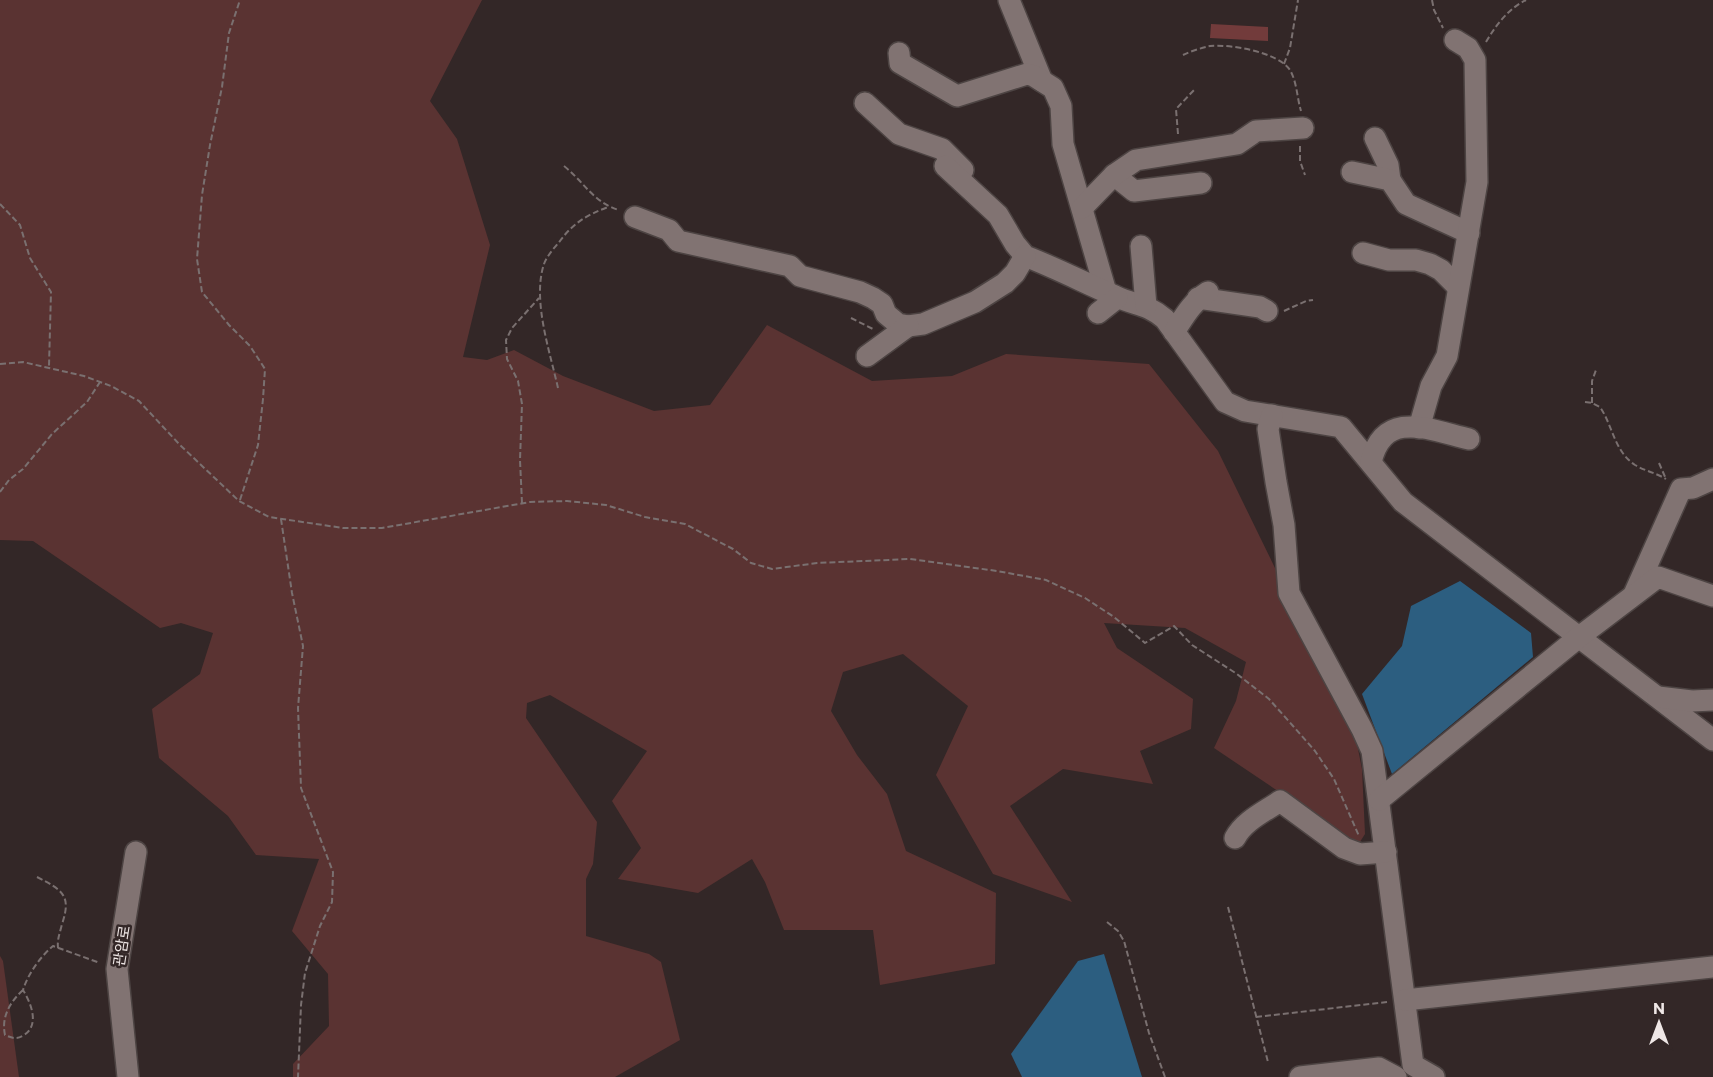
<svg xmlns="http://www.w3.org/2000/svg" width="1713" height="1077" font-family="Commissioner,'Noto Sans KR',sans-serif">
	<style>
		.green { fill: #5a3332 }
		.water { fill: #2c5e80 }
		.building { fill: #723b3b }
		.lines { fill: none; stroke-linecap: round; stroke-linejoin: round }
		.minor-casing { stroke: #4d4443; stroke-width: 24 }
		.path { stroke: #7a7070; stroke-width: 2; stroke-dasharray: 6 3; stroke-linecap: butt }
		.minor { stroke: #817372; stroke-width: 21 }
		.labels { text-anchor: middle; stroke-width: 5; stroke-linejoin: round; paint-order: stroke }
		.street-label { font-size: 15px; fill: #efe7e6; stroke: #332727 }
	</style>
	<rect width="100%" height="100%" fill="#332727"/>
	<!-- green -->
	<g class="green">
		<polygon points="0,0 482,0 430,101 457,139 490,245 463,357 487,360 514,350 563,376 654,411 710,405 767,325 872,381 952,376 1006,354 1149,364 1218,451 1294,607 1350,709 1362,769 1365,834 1358,845 1214,748 1236,701 1246,662 1185,628 1104,623 1117,648 1193,699 1191,729 1140,751 1153,784 1063,769 1010,806 1072,902 993,874 936,775 968,706 903,654 843,672 831,711 857,755 887,794 906,851 996,893 995,964 880,985 873,930 784,930 765,882 752,859 698,893 618,879 641,848 612,801 647,751 550,695 527,703 526,718 597,822 593,864 586,879 586,936 649,954 661,962 680,1040 615,1077 293,1077 293,1064 329,1026 328,974 292,931 319,859 256,855 228,816 159,758 152,709 200,674 213,633 181,623 160,628 33,541 0,540"/>
		<polygon points="0,956 3,961 19,1077 0,1077"/>
	</g>
	<!-- water -->
	<g class="water">
		<polygon points="1460,581 1531,633 1533,657 1392,774 1362,694 1402,646 1411,606"/>
		<polygon points="1104,954 1142,1077 1022,1077 1011,1054 1078,961"/>
	</g>
	<!-- building -->
	<polygon class="building" points="1211,24 1268,27 1268,41 1210,38"/>
	<g class="lines">
		<defs>
			<g id="minor">
				<polyline points="1009,0 1042,81"/>
				<polyline points="899,53 900,63 957,96 1027,74 1034,76 1053,88 1061,106 1063,144 1106,292"/>
				<polyline points="865,103 899,134 942,149 963,170"/>
				<polyline points="1375,138 1388,165 1390,180"/>
				<path d="M 945,166 L 998,215 L 1015,244 L 1025,256 C 1056,268 1085,283 1115,296 C 1136,306 1146,303 1165,319 L 1225,402 L 1245,411 L 1341,427 L 1403,502 L 1713,740"/>
				<polyline points="1352,172 1390,180 1406,204 1469,233"/>
				<polyline points="1114,175 1134,191 1201,183"/>
				<polyline points="1082,208 1114,175 1136,160 1237,144 1256,131 1303,128"/>
				<polyline points="635,217 669,230 678,241 790,266 800,276 860,292 873,298 882,304 886,314 898,324 908,326 923,324 975,302 1005,283 1015,273 1025,256"/>
				<polyline points="1141,246 1146,306"/>
				<polyline points="1363,253 1389,260 1416,260 1430,264 1441,270 1458,287"/>
				<polyline points="1198,298 1260,307 1267,311"/>
				<polyline points="1098,313 1117,298"/>
				<path d="M 1174,332 C 1184,317 1192,302 1208,292"/>
				<polyline points="867,356 908,326"/>
				<polyline points="1272,415 1268,429 1276,482 1284,525 1289,593 1362,729 1372,751 1413,1065 1434,1077"/>
				<polyline points="1419,428 1431,386 1447,356 1477,182 1475,60 1468,48 1455,40"/>
				<path d="M 1371,462 C 1384,408 1430,430 1469,439"/>
				<polyline points="1635,592 1681,489 1693,488 1713,479"/>
				<polyline points="1658,697 1692,701 1713,700"/>
				<polyline points="1379,800 1579,637 1658,577 1713,596"/>
				<path d="M 1235,838 C 1244,821 1264,812 1280,801 L 1344,848 L 1360,854 L 1386,852"/>
				<polyline points="1405,1000 1713,967"/>
				<polyline points="128,1077 117,969 136,852"/>
				<polyline points="1300,1077 1379,1068 1396,1077"/>
			</g>
		</defs>
		<!-- minor casing -->
		<use href="#minor" class="minor-casing"/>
		<!-- path -->
		<g class="path">
			<polyline points="1432,0 1434,10 1443,28"/>
			<path d="M 1486,42 C 1496,25 1508,9 1526,0"/>
			<path d="M 1183,55 C 1191,51 1201,48 1210,46 C 1230,44 1278,52 1290,70 C 1297,82 1297,98 1301,111"/>
			<polyline points="1284,64 1290,48 1298,0"/>
			<polyline points="1178,134 1176,109 1195,89"/>
			<polyline points="1300,146 1300,161 1305,175"/>
			<path d="M 564,166 C 583,181 594,203 619,210"/>
			<polyline points="0,204 20,225 30,258 51,292 49,366"/>
			<polyline points="1284,311 1306,301 1313,300"/>
			<polyline points="851,318 873,329"/>
			<polyline points="0,364 23,362 84,376 111,386 139,401 180,445 239,501 269,517 343,528 382,528 530,502 567,501 606,505 645,517 685,524 733,549 751,563 772,569 817,563 910,559 997,571 1046,580 1085,598 1114,617 1145,643 1174,626 1192,645 1237,674 1269,699 1293,726 1315,751 1334,779 1359,836"/>
			<path d="M 558,388 C 550,352 532,300 544,264 C 547,256 554,248 560,241 C 573,223 587,215 608,207"/>
			<path d="M 1585,402 L 1592,403 L 1600,407 C 1613,426 1614,451 1635,465 C 1645,471 1656,473 1666,479"/>
			<polyline points="1592,403 1592,381 1596,370"/>
			<polyline points="1659,463 1666,479"/>
			<polyline points="0,492 9,480 23,469 52,434 87,402 100,382"/>
			<polyline points="240,500 258,445 263,399 265,369 250,346 229,325 202,292 197,259 202,195 210,145 222,87 229,33 240,0"/>
			<polyline points="522,503 520,460 522,404 518,381 507,359 506,340 512,328 539,298"/>
			<polyline points="281,519 292,593 303,646 298,708 301,788 333,872 332,902 320,926 305,973 301,1005 298,1077"/>
			<path d="M 37,877 C 62,890 72,895 62,924 C 60,933 57,939 58,948"/>
			<polyline points="1228,907 1268,1062"/>
			<polyline points="1107,922 1118,931 1124,941 1149,1033 1165,1077"/>
			<path d="M 23,990 C 10,1002 1,1017 5,1035 C 12,1038 17,1040 24,1035 C 40,1025 31,1003 23,990 C 28,974 40,957 53,946 L 100,963"/>
			<polyline points="1256,1017 1387,1002"/>
		</g>
		<!-- minor -->
		<use href="#minor" class="minor"/>
	</g>
	<g class="labels">
		<!-- street labels -->
		<g class="street-label">
			<text transform="translate(122 946) rotate(-81)" y="5">관암로</text>
		</g>
	</g>
	<!-- north arrow -->
	<g transform="translate(1659 1023)" stroke="#332727" stroke-width="4.5" paint-order="stroke">
	<path d="M0-4.5L10 22L0 15L-10 22Z" fill="#efe7e6"/>
	<text y="-9" font-size="16" font-weight="bold" text-anchor="middle" fill="#efe7e6">N</text>
	</g>
</svg>
